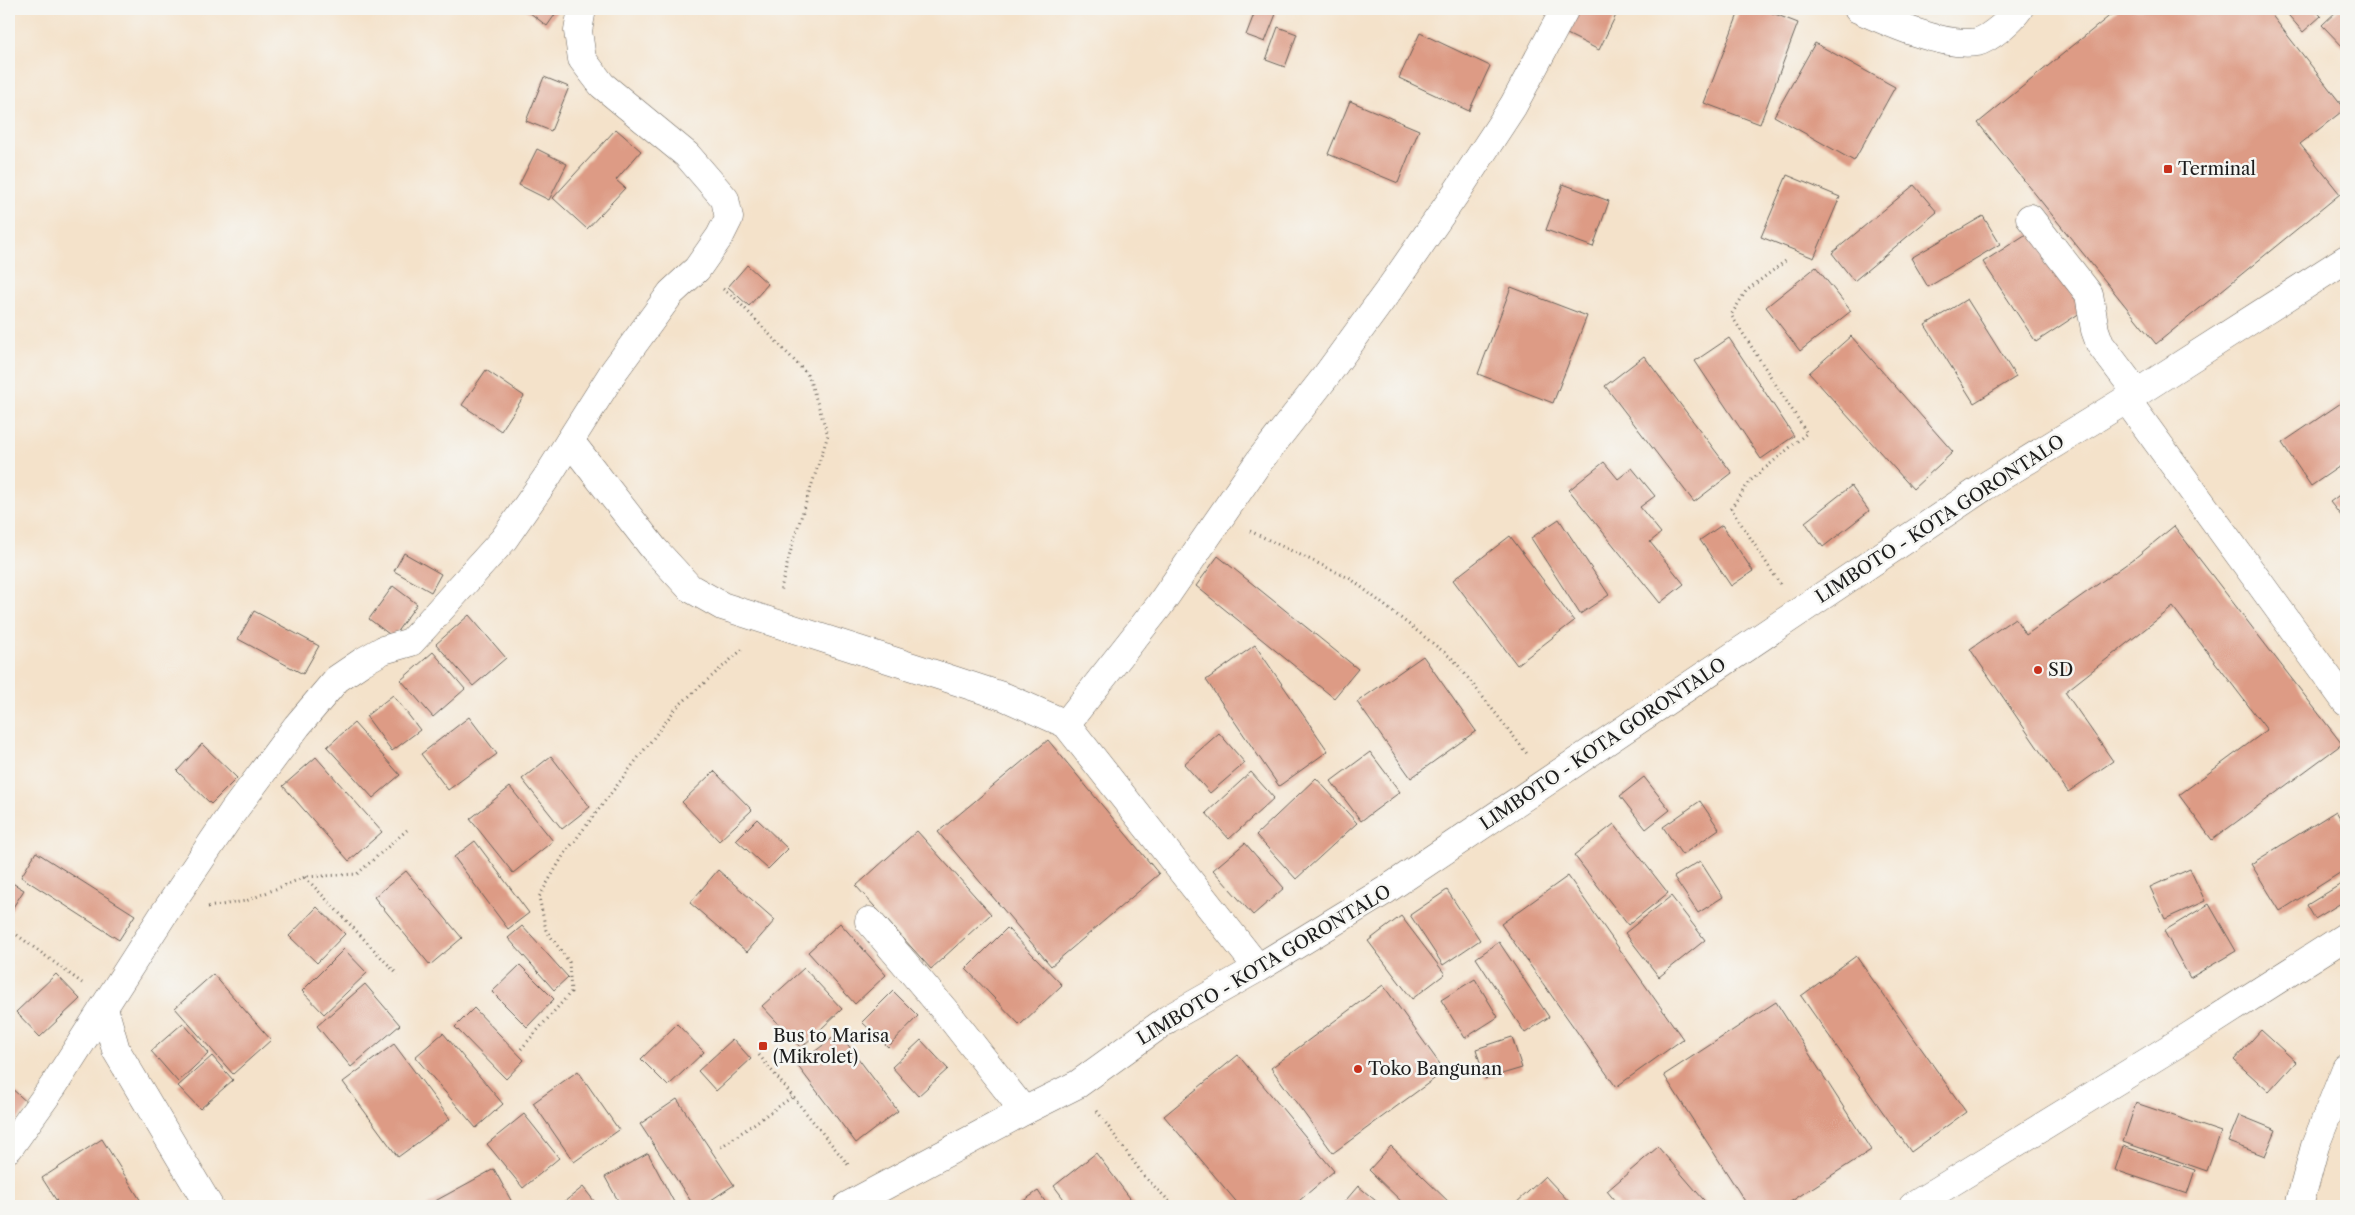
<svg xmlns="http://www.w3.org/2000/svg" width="2355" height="1215" font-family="'Libre Caslon Text',serif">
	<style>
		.building { fill: #dd9b85 }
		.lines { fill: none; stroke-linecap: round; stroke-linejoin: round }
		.minor-casing { stroke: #686159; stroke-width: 29 }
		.highway-casing { stroke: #686159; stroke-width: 29 }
		.path { stroke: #686159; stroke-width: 3; stroke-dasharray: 1 4; stroke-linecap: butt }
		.minor { stroke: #fff; stroke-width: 28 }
		.highway { stroke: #fff; stroke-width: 28 }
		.poi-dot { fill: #c8321e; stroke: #f6f6f2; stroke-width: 2 }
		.labels { text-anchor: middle; stroke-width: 5; stroke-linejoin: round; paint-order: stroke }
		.poi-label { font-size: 18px; fill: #1c1c1c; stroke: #f6f6f2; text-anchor: start }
		.street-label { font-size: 18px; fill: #1c1c1c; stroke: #f6f6f2 }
	</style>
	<rect width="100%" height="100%" fill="#f6f6f2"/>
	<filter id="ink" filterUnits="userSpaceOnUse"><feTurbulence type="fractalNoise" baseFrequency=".02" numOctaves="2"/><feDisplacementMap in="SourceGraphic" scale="10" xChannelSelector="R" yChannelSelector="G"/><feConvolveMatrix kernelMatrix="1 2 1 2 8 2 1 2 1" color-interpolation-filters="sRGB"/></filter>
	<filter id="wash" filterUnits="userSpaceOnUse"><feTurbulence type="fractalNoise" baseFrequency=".0096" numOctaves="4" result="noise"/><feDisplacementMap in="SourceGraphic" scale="20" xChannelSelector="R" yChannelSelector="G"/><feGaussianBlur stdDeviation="1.12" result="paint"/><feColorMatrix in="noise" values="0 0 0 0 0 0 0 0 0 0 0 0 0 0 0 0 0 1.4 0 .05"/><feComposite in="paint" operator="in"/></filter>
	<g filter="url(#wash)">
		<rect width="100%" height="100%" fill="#f4e2ca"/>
		<g id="blocks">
			<!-- building -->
			<g class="building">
				<polygon points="525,9 559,9 547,26"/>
				<polygon points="1256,9 1263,9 1276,14 1265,42 1246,35"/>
				<polygon points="1574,9 1619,9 1599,50 1563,32"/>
				<polygon points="1740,9 1762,9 1798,23 1760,124 1704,103"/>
				<polygon points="2118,9 2190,9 2196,15 2204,9 2267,9 2345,109 2300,144 2340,194 2156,344 1978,123"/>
				<polygon points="2283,9 2315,9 2321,16 2303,32"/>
				<polygon points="2339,9 2346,9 2346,50 2322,25"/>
				<polygon points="1278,27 1297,34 1285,67 1266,60"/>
				<polygon points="1420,33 1490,66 1469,111 1399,78"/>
				<polygon points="1815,43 1895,87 1854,161 1774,116"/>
				<polygon points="544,77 569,87 551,131 526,121"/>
				<polygon points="1350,101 1419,130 1398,183 1328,154"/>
				<polygon points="616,129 641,151 616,180 625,188 587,229 553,198"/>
				<polygon points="537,149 567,164 549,200 519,185"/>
				<polygon points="1787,175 1840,197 1814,258 1761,237"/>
				<polygon points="1563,184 1609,201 1593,247 1546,230"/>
				<polygon points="1914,185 1937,212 1854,281 1832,253"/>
				<polygon points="1983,216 2000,244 1928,287 1911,258"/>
				<polygon points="2031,231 2083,311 2036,342 1983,262"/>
				<polygon points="747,265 768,284 749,306 728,287"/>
				<polygon points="1816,267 1851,311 1800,351 1766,307"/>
				<polygon points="1511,287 1587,316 1553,403 1478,374"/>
				<polygon points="1967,299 2016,377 1974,403 1925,325"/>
				<polygon points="1851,336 1953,452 1913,489 1809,373"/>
				<polygon points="1729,338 1794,436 1761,459 1695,361"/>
				<polygon points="1644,356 1732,473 1694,502 1605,386"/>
				<polygon points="486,370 524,396 501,431 462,405"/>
				<polygon points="2341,403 2346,411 2346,462 2311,486 2282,443"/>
				<polygon points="1604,462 1618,479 1632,468 1655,496 1640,507 1661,533 1650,542 1684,584 1660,603 1569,490"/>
				<polygon points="1851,486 1869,511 1823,547 1805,522"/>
				<polygon points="2346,490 2346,522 2330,502"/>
				<polygon points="1559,519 1609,595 1580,614 1531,538"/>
				<polygon points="1722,525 1753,571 1731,586 1700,540"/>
				<polygon points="2174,526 2342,744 2212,840 2179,795 2267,730 2173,607 2065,692 2113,761 2068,792 1970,649 2015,618 2026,635 2135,558"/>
				<polygon points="1510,536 1574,621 1517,665 1453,580"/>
				<polygon points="404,553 441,574 431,592 394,571"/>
				<polygon points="1218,556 1358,669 1334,698 1196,586"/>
				<polygon points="393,586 417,604 393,637 369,619"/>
				<polygon points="254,611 319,646 303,674 238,639"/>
				<polygon points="469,615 506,658 473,686 436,644"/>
				<polygon points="1255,645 1328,751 1279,786 1206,680"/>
				<polygon points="433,652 465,689 433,717 401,680"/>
				<polygon points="1423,656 1476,731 1411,778 1357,702"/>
				<polygon points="393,695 420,730 392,751 366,716"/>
				<polygon points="469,717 497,754 448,790 421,754"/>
				<polygon points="354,723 400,775 373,798 327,747"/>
				<polygon points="1219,733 1245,763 1210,793 1184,764"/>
				<polygon points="1048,740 1159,874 1051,966 938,832"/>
				<polygon points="202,744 237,778 211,804 177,771"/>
				<polygon points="1370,752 1400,792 1361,821 1331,781"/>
				<polygon points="551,756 590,807 562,829 522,779"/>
				<polygon points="316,757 382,832 349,861 283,786"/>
				<polygon points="714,771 752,810 719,841 682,802"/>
				<polygon points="1251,772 1274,798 1229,839 1206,813"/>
				<polygon points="1644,777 1670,810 1646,829 1620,796"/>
				<polygon points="1316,778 1357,823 1296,879 1256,835"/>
				<polygon points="510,787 553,841 513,873 470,819"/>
				<polygon points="1700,801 1719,829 1682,855 1663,827"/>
				<polygon points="2336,811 2346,828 2346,869 2280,911 2251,864"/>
				<polygon points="757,819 788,849 768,869 736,840"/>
				<polygon points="1614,824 1668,893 1628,925 1574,855"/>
				<polygon points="917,831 991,914 931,969 856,886"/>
				<polygon points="475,841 529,913 508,929 454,857"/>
				<polygon points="1245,843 1284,888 1253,915 1213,870"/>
				<polygon points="36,852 135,915 119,940 21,877"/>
				<polygon points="1700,861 1723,897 1698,913 1674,877"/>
				<polygon points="2190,869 2205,901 2165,919 2150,887"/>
				<polygon points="718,870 775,920 747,952 690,903"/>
				<polygon points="406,871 462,938 430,965 374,897"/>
				<polygon points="1568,876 1683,1039 1616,1087 1501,924"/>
				<polygon points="9,881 24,890 10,912 9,911"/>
				<polygon points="2346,881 2346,900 2315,919 2307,905"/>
				<polygon points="1447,890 1480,940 1443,965 1410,915"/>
				<polygon points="1671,896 1705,940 1659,977 1625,933"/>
				<polygon points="2209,904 2236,951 2190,978 2164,931"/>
				<polygon points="317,907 345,934 317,963 289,936"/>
				<polygon points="1401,916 1445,974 1412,999 1368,941"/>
				<polygon points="840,923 886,975 855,1004 808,952"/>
				<polygon points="522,926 568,977 554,990 508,938"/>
				<polygon points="1007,928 1062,985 1020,1025 966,969"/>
				<polygon points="1499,942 1549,1017 1525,1033 1476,958"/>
				<polygon points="344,949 367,973 324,1014 302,991"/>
				<polygon points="1856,956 1966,1112 1911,1152 1801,996"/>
				<polygon points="520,965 554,999 527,1027 492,992"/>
				<polygon points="804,968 842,1009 801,1048 762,1006"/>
				<polygon points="56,974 80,999 40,1037 16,1012"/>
				<polygon points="213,974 271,1040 233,1074 175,1008"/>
				<polygon points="1475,979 1498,1017 1465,1038 1441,1000"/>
				<polygon points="365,984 400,1025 351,1067 317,1026"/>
				<polygon points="1383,985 1445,1071 1333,1153 1271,1068"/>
				<polygon points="893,991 918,1016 888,1047 862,1022"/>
				<polygon points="1776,1002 1871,1150 1784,1206 1748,1206 1664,1075"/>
				<polygon points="474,1008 524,1060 506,1079 455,1027"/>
				<polygon points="183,1023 209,1053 178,1082 151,1051"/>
				<polygon points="677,1024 704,1052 668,1086 641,1059"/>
				<polygon points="2261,1030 2296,1062 2269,1092 2234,1060"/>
				<polygon points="443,1033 503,1104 476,1128 415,1057"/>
				<polygon points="839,1033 898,1111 856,1143 797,1065"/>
				<polygon points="1512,1037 1522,1068 1485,1079 1476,1049"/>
				<polygon points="733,1039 751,1059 716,1091 698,1071"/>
				<polygon points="921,1040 948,1069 918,1096 892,1067"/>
				<polygon points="394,1044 450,1119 398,1157 343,1082"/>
				<polygon points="1238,1055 1334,1171 1293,1206 1240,1206 1164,1116"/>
				<polygon points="212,1056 233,1080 200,1109 178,1086"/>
				<polygon points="578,1071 619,1130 574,1162 533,1103"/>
				<polygon points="9,1086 30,1105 9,1130"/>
				<polygon points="677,1099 734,1185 702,1206 694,1206 640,1124"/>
				<polygon points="2136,1103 2221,1132 2207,1171 2123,1142"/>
				<polygon points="524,1114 559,1158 523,1188 487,1144"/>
				<polygon points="2239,1115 2276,1130 2265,1156 2228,1142"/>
				<polygon points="102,1139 144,1206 60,1206 42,1178"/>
				<polygon points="1391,1146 1453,1206 1406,1206 1369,1170"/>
				<polygon points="2123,1146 2195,1170 2187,1194 2115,1170"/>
				<polygon points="1658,1147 1709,1206 1619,1206 1607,1191"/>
				<polygon points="648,1153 676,1206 621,1206 605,1177"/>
				<polygon points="1096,1153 1136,1206 1069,1206 1054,1186"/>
				<polygon points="494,1169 514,1206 426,1206"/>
				<polygon points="1545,1176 1573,1206 1513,1206"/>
				<polygon points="1358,1186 1382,1206 1341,1206"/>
				<polygon points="583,1187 598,1206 559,1206"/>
				<polygon points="1038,1191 1048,1206 1016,1206"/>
			</g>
		</g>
	</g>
	<g filter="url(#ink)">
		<use href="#blocks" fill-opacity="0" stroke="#686159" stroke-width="1"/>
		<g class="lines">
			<defs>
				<g id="minor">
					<path d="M 1858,9 C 1887,22 1944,48 1977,42 C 1990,39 2012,19 2019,9"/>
					<polyline points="2030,218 2089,294 2095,330 2100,344 2137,393"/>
					<polyline points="2126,399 2346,702"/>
					<polyline points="570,441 654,549 690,588 722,606 947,678 1005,697 1066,724 1258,968"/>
					<polyline points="1066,724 1159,606 1260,460 1326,376 1391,287 1456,193 1513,106 1565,9"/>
					<polyline points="869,921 952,1019 1024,1111"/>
					<polyline points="104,1008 116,1050 209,1206"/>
					<polyline points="9,1148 54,1085 163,915 232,813 297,726 337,679 362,662 383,650 411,642 504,539 547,477 614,371 671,293 697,269 720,236 729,218 725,199 687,155 602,85 582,59 578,31 582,9"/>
					<polyline points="1913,1206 2188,1037 2346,936"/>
					<polyline points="2299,1206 2315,1146 2346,1068"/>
				</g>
				<polyline id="highway" points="847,1206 1024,1111 1078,1084 1168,1019 1258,968 1386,890 1984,487 2137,393 2346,259"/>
			</defs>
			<!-- minor casing -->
			<use href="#minor" class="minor-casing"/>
			<!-- highway casing -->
			<use href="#highway" class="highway-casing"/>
			<!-- path -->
			<g class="path">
				<polyline points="723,289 735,298 808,375 828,435 793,542 780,592"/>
				<polyline points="1250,531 1351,579 1454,660 1528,755"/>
				<polyline points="1780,584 1731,508 1750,481 1807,433 1731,315 1746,291 1788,259"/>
				<polyline points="305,877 398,975"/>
				<polyline points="208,907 246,901 305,877 357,874 407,830"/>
				<polyline points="9,929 82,983"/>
				<polyline points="521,1049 571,992 569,962 546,930 539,897 563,856 677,707 745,647"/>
				<polyline points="759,1055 850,1167"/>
				<polyline points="1097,1111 1144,1176 1174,1206"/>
				<polyline points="721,1147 792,1097"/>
			</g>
			<!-- minor -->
			<use href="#minor" class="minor"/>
			<!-- highway -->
			<use href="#highway" class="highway"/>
		</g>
	</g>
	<!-- markers -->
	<g class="poi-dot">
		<rect x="2163" y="164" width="10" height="10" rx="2.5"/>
		<circle cx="2038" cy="670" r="5"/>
		<rect x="758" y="1041" width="10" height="10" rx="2.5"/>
		<circle cx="1358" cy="1069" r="5"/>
	</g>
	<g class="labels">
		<!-- poi labels -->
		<g class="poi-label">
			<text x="2178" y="175">Terminal</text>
			<text x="2048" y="676">SD</text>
			<text x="773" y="1042">Bus to Marisa<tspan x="773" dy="21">(Mikrolet)</tspan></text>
			<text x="1368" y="1075">Toko Bangunan</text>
		</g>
		<!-- street labels -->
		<g class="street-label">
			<text transform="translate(1940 519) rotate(-33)" y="6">LIMBOTO - KOTA GORONTALO</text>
			<text transform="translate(1603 744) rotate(-34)" y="6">LIMBOTO - KOTA GORONTALO</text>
			<text transform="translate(1264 965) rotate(-31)" y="6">LIMBOTO - KOTA GORONTALO</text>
		</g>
	</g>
	<!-- margin -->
	<rect width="2355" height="1215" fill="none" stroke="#f6f6f2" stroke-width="30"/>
</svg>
